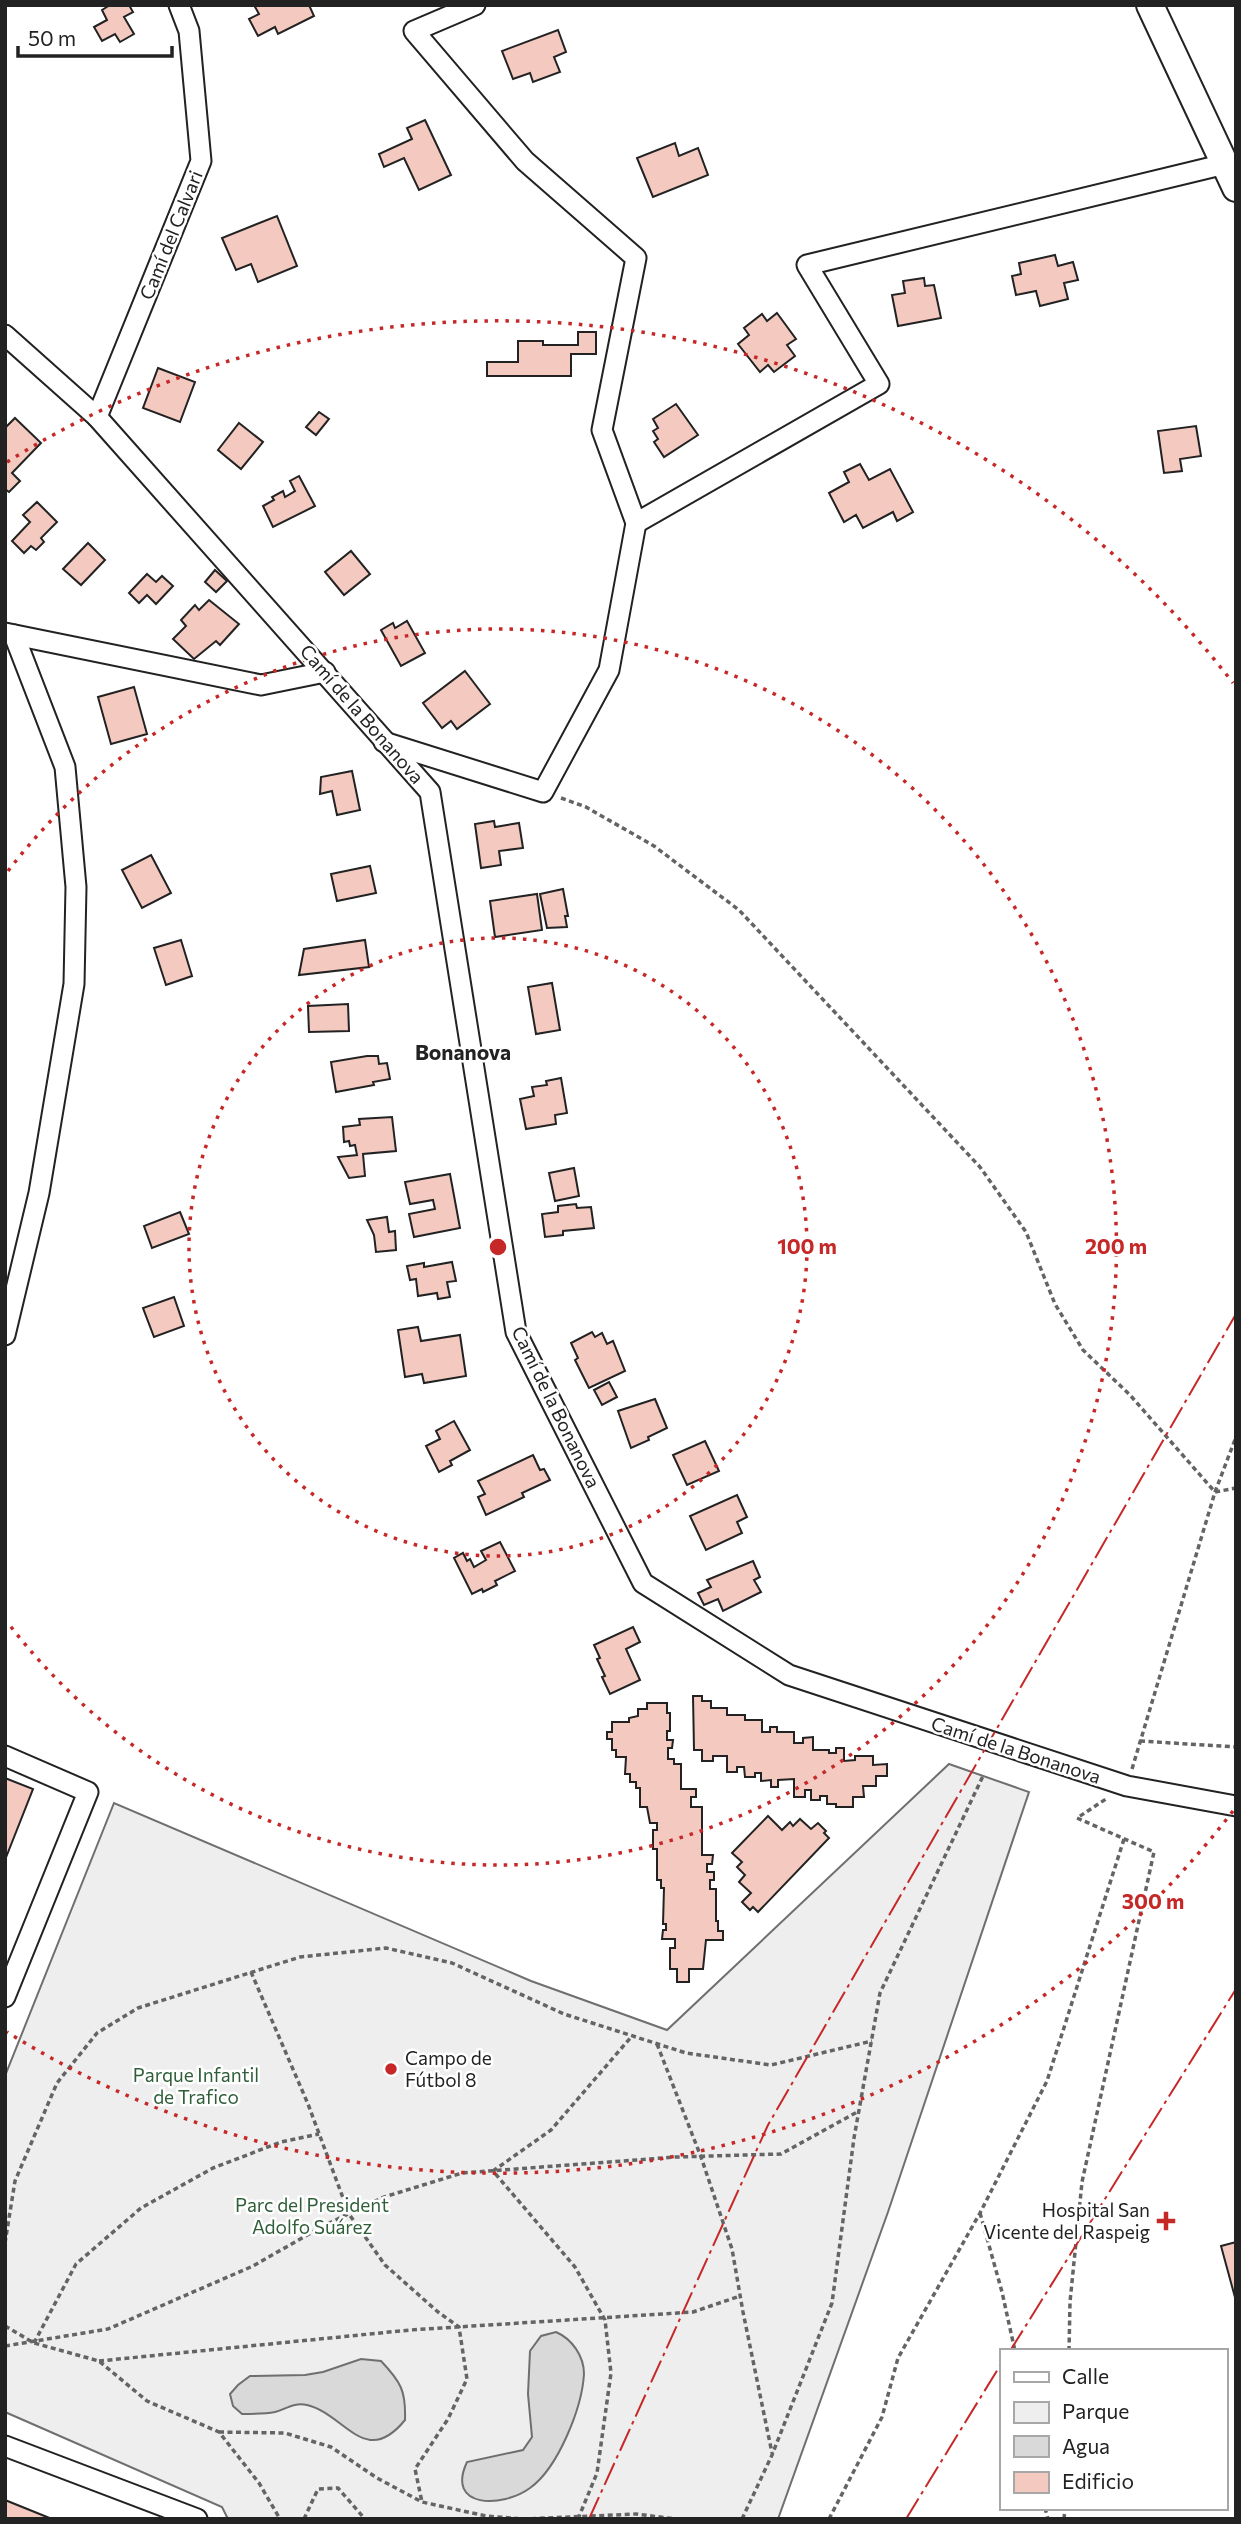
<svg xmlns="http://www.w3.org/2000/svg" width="1241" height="2524" font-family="Commissioner,sans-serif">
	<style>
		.green { fill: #eee; stroke: #6f6f6f; stroke-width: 2 }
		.water { fill: #d9d9d9; stroke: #6f6f6f; stroke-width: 2 }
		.building { fill: #f3c9c0; stroke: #222; stroke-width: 2 }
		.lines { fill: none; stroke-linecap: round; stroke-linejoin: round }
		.street-casing { stroke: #222; stroke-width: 23 }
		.secondary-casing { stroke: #222; stroke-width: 30 }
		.path { stroke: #646464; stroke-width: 3.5; stroke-dasharray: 5 3.5; stroke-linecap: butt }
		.street { stroke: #fff; stroke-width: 19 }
		.secondary { stroke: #fff; stroke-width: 26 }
		.power { stroke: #c62828; stroke-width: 2; stroke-dasharray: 24 5 3.5 5; stroke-linecap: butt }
		.ring { fill: none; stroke: #c62828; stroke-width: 3.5; stroke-dasharray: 3.5 7 }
		.poi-dot { fill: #c62828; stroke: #fff; stroke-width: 2.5 }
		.labels { text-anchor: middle; stroke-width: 5; stroke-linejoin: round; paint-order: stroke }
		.street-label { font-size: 19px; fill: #222; stroke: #fff }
		.poi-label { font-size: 19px; fill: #222; stroke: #fff; text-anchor: start }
		.park-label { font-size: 19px; fill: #2f5e38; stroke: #fff }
		.neighbourhood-label { font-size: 21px; font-weight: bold; fill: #222; stroke: #fff }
		.centre { fill: #c62828; stroke: #fff; stroke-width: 3.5 }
		.ring-label { font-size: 21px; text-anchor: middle; font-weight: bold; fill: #c62828; stroke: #fff; stroke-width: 5; stroke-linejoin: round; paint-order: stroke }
	</style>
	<rect width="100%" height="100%" fill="#fff"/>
	<!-- green -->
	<polygon class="green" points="949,1764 1029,1792 888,2212 778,2519 228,2519 222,2507 5,2412 5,2076 114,1803 531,1981 667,2030"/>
	<!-- water -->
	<g class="water">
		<path d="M 556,2332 C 572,2339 584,2356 584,2374 C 582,2408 558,2468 530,2488 C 503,2508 445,2509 467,2462 L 523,2450 L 532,2437 L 528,2394 L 530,2351 L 541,2336 Z"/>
		<path d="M 361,2359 L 381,2361 C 401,2382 406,2391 405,2420 C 365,2469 345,2414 307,2405 C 294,2402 286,2409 275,2412 C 264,2414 253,2414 242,2414 L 233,2406 L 230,2394 L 238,2385 L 250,2376 L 305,2375 L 323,2372 Z"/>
	</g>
	<!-- building -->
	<g class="building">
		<polygon points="110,5 129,5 133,12 124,17 134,34 120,42 115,34 102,41 94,27 107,20 102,10"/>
		<polygon points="254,5 309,5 314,16 278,34 275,27 258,36 249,19 259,14"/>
		<polygon points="558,30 566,52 554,57 560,72 533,82 530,73 513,79 502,51"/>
		<polygon points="425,120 451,175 419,190 404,158 384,167 379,154 412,139 407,128"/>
		<polygon points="675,143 679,156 698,148 708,175 653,197 637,158"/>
		<polygon points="277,216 297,266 258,282 251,264 236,270 222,238"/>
		<polygon points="1055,255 1058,266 1073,262 1078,280 1064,283 1068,299 1040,306 1036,291 1016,295 1012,276 1021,274 1019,263"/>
		<polygon points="924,278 925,286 934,285 941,318 898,326 892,295 905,293 903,281"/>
		<polygon points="777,313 796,339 787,345 795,356 774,372 768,365 760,372 738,344 749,335 744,328 762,314 767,321"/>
		<polygon points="578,332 596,332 596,354 571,354 571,376 487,376 487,362 518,362 518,341 543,341 543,345 578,345"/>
		<polygon points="158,368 195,382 180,422 143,408"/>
		<polygon points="676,404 698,435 664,457 654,442 658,439 653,431 658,428 653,419"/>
		<polygon points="319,412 329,419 316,435 306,427"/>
		<polygon points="15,418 41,443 12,473 20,481 9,492 5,489 5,428"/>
		<polygon points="239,423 263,442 241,469 218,450"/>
		<polygon points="1196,426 1201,456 1180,459 1182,471 1164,473 1158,431"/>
		<polygon points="860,464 869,480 890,469 913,512 897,521 893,512 863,528 856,515 844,522 829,493 849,482 844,472"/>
		<polygon points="299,476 315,506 273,527 263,506 274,500 272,497 283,491 285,497 295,491 290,481"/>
		<polygon points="37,502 57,522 41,538 44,542 36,550 31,546 24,553 12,541 30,522 23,515"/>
		<polygon points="88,543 105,560 81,585 63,569"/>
		<polygon points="351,551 370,574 344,595 325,572"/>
		<polygon points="215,570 227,581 216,592 205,582"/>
		<polygon points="147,574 156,582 162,576 173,586 156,604 147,595 139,603 129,593"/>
		<polygon points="209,600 239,624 220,645 216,641 194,659 173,639 186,626 181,620 195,605 199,610"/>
		<polygon points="407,621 425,653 401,666 381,630 393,623 395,628"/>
		<polygon points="465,671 490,704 457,729 451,721 442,728 423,703"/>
		<polygon points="134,687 147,734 111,744 98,697"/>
		<polygon points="352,771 360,810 337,815 332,791 320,794 321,777"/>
		<polygon points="494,821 495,827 519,823 523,848 499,851 501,865 481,868 475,824"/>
		<polygon points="151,855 171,893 142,908 122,870"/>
		<polygon points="370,866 376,893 337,901 331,874"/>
		<polygon points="563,889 568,916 565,916 567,927 547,928 540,894"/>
		<polygon points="537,894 542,930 495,937 490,901"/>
		<polygon points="181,940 192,976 166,985 154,948"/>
		<polygon points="365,940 369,967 299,975 304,949"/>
		<polygon points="552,983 560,1030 536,1034 528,987"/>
		<polygon points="348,1004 349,1031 309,1032 308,1006"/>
		<polygon points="367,1056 378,1056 379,1064 387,1063 390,1079 373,1082 374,1085 336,1092 331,1062"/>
		<polygon points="561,1078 567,1113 555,1115 556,1124 526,1129 520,1099 534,1096 532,1087 547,1085 546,1081"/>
		<polygon points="392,1117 396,1151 363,1154 365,1176 349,1178 338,1157 357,1155 355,1145 350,1146 349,1141 344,1142 343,1127 360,1125 359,1119"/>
		<polygon points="574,1168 579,1196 555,1201 549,1173"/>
		<polygon points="450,1174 460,1228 414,1237 409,1214 435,1209 433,1200 410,1204 405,1182"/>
		<polygon points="576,1204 577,1208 591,1207 594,1228 563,1231 563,1235 545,1237 542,1214 558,1212 558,1206"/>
		<polygon points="180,1212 189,1234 152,1248 144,1226"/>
		<polygon points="387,1217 389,1232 395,1231 396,1250 376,1252 374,1235 367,1220"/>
		<polygon points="452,1262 456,1281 447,1282 450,1297 438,1299 437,1293 418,1296 416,1279 410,1280 407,1266 424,1263 424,1267"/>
		<polygon points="174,1297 184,1326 154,1337 143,1308"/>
		<polygon points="418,1327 421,1341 460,1335 466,1376 424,1383 422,1374 405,1377 398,1330"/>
		<polygon points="592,1332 595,1337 602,1333 607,1344 613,1341 625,1371 589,1388 575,1360 578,1358 571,1343"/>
		<polygon points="609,1382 617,1397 602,1405 594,1390"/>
		<polygon points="655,1399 667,1428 648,1437 649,1440 631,1448 618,1411"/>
		<polygon points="454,1421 470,1450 450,1461 452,1465 439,1472 426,1446 440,1439 436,1431"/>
		<polygon points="705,1441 719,1471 687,1485 673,1455"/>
		<polygon points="533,1455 540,1470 544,1469 550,1480 522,1493 524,1497 486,1515 478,1497 485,1494 478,1481"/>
		<polygon points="737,1495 747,1517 737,1522 742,1533 706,1550 690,1516"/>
		<polygon points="500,1542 515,1571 495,1581 497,1585 483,1592 482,1589 472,1594 454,1558 463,1553 467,1561 470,1559 474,1567 486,1560 481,1551"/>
		<polygon points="753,1561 760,1577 754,1580 761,1592 723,1611 718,1599 704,1605 698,1593 711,1587 707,1580"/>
		<polygon points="633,1627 640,1642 626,1649 640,1680 610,1694 602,1677 605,1676 597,1659 600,1658 594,1645"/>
		<polygon points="693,1696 702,1696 702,1701 711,1701 711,1708 727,1708 727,1715 745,1715 745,1720 762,1720 762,1732 770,1732 770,1727 777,1727 777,1732 794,1732 794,1743 803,1743 803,1738 813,1737 813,1750 829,1750 829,1753 836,1753 836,1748 844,1748 844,1761 855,1760 855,1756 873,1756 873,1765 887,1764 887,1776 876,1776 876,1786 863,1786 864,1797 853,1797 853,1807 836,1807 836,1804 827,1804 827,1796 820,1796 820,1800 811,1800 811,1790 805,1790 805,1797 794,1797 794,1779 778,1780 778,1787 771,1787 771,1780 761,1781 761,1773 755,1773 755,1777 745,1777 744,1767 737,1767 737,1772 727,1772 727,1756 713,1756 713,1761 702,1761 702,1750 694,1750"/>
		<polygon points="647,1703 667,1703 667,1713 670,1713 670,1731 667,1731 667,1740 673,1740 672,1748 668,1748 668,1759 674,1759 674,1764 681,1764 681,1789 696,1789 696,1797 691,1797 691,1807 702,1807 702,1855 713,1855 712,1864 707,1864 707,1872 714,1872 714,1880 710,1880 710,1889 716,1889 716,1921 718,1921 718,1931 723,1931 723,1940 706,1940 703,1969 689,1969 689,1982 677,1982 677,1969 670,1969 670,1948 675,1948 675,1939 662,1939 663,1930 666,1930 666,1924 663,1924 664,1888 661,1888 661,1880 657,1880 657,1849 653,1849 653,1830 657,1830 657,1823 650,1823 647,1807 640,1807 640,1788 636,1788 636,1782 630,1782 630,1774 625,1774 626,1757 616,1757 616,1750 612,1750 612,1739 607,1739 607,1732 612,1732 612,1722 629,1722 629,1718 638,1716 638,1709 647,1709"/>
		<polygon points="5,1778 33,1789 5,1860"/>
		<polygon points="768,1816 782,1830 790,1822 793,1826 800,1819 811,1829 818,1823 826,1831 824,1833 829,1838 758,1912 753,1907 750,1910 742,1902 751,1893 739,1882 745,1875 737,1867 742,1862 732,1853"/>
		<polygon points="1236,2242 1236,2301 1221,2246"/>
		<polygon points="5,2500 52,2519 5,2519"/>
	</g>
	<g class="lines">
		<defs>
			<g id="street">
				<polyline points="5,335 97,417 430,792 516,1332 643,1583 789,1675 1127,1786 1236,1806"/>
				<polyline points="97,417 201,161 189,31 179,5"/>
				<polyline points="636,523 879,384 807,265 1225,164"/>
				<polyline points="5,633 261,685 325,672"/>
				<polyline points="384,742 543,792 609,670 636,523 602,430 636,258 525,161 414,31 475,5"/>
				<polyline points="5,1335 39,1193 74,984 76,887 65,767 14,635"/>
				<polyline points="5,1756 88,1792 5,1997"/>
				<polyline points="5,2446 197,2519"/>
			</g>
			<polyline id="secondary" points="1150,5 1236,188"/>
		</defs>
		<!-- street casing -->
		<use href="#street" class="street-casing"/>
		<!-- secondary casing -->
		<use href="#secondary" class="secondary-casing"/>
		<!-- path -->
		<g class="path">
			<polyline points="561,798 586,807 654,846 739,910 980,1167 1026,1232 1055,1304 1083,1350 1130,1395 1215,1492 1236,1488"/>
			<polyline points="1140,1741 1236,1747"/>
			<polyline points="1132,1769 1215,1492 1236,1437"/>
			<polyline points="251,1972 308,2104 349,2214 385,2265 438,2312 459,2327 467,2379 448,2419 415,2469 422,2502"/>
			<polyline points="657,2044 701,2157 732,2249 743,2312 772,2453"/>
			<polyline points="980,2213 1002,2292 1015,2351"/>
			<polyline points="5,2243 15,2181 57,2083 97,2033 138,2008 300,1957 386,1948 452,1963 564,2014 686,2053 771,2065 872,2041"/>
			<polyline points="5,2326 34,2343 99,2361 147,2401 219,2432 259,2483 280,2519"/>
			<polyline points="34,2343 76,2264 141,2208 213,2168 281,2142 319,2134"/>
			<polyline points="5,2346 108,2329 253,2266 323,2226 384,2197 462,2173 676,2157 781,2154 859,2111"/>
			<polyline points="1069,2351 1070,2302 1082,2182 1154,1852 1077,1818 1106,1799"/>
			<polyline points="99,2361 410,2330 693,2312 740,2296"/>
			<polyline points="219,2432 285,2433 331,2447 377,2478 422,2502 486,2516 524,2519 636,2514 676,2519"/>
			<polyline points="1045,2508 1048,2519"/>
			<polyline points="304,2519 318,2489 338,2488 365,2519"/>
			<polyline points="578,2519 597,2473 611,2373 605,2320 575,2267 493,2171 551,2130 632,2036"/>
			<polyline points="742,2519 772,2455 832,2303 854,2138 880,1993 983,1776"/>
			<polyline points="829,2519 882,2417 898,2358 980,2213 1047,2081 1124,1839"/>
			<polyline points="1064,2519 1065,2508"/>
		</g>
		<!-- street -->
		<use href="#street" class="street"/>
		<!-- secondary -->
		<use href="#secondary" class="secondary"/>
		<!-- power -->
		<g class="power">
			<polyline points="1010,2351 1236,1989"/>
			<polyline points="589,2519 768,2125 1236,1314"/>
			<polyline points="906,2519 1001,2364"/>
		</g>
	</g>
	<!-- distance rings -->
	<g class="ring">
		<circle cx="498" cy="1247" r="309"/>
		<path d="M8 871A618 618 0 1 1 8 1623"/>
		<path d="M1233 1811A926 926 0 0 1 7 2032M7 462A926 926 0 0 1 1233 683"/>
	</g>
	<!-- markers -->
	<g class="poi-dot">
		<circle cx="391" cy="2069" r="7"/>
		<path d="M1162.5 2210.5h7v7h7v7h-7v7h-7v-7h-7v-7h7z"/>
	</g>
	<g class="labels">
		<!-- street labels -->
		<g class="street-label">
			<text transform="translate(171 235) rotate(-68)" y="7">Camí del Calvari</text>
			<text transform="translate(362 714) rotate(49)" y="7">Camí de la Bonanova</text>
			<text transform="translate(556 1407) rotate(64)" y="7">Camí de la Bonanova</text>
			<text transform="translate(1016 1750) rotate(18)" y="7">Camí de la Bonanova</text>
		</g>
		<!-- poi labels -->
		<g class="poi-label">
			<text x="405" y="2065">Campo de<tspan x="405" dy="22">Fútbol 8</tspan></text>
			<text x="1150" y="2217" text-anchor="end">Hospital San<tspan x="1150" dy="22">Vicente del Raspeig</tspan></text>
		</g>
		<!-- park labels -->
		<g class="park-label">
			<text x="196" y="2082">Parque Infantil<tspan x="196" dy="22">de Trafico</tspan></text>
			<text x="312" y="2212">Parc del President<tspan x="312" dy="22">Adolfo Suárez</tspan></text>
		</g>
		<!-- neighbourhood labels -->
		<g class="neighbourhood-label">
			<text x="463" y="1060">Bonanova</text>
		</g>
	</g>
	<circle cx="498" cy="1247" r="10" class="centre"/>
	<g class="ring-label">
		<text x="807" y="1254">100 m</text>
		<text x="1116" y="1254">200 m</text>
		<text x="1153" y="1909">300 m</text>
	</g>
	<!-- border -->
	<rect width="1241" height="2524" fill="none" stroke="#222222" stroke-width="14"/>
	<!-- legend -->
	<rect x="1000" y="2349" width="228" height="161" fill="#ffffff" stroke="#a7a7a7" stroke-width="2"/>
	<rect x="1014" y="2372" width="35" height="10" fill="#ffffff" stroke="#a7a7a7" stroke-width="2"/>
	<text x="1062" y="2384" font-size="21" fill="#222222">Calle</text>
	<rect x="1014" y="2402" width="35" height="21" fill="#eeeeee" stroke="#a7a7a7" stroke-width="2"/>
	<text x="1062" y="2419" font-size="21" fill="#222222">Parque</text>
	<rect x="1014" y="2436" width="35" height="21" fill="#d9d9d9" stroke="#a7a7a7" stroke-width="2"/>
	<text x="1062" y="2454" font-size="21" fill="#222222">Agua</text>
	<rect x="1014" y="2472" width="35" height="21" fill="#f3c9c0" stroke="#a7a7a7" stroke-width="2"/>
	<text x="1062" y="2489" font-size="21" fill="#222222">Edificio</text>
	<!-- scale -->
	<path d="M18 46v10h154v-10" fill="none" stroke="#222222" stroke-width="3.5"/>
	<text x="28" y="46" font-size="21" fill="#222222" stroke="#ffffff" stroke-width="5" paint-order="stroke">50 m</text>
</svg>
